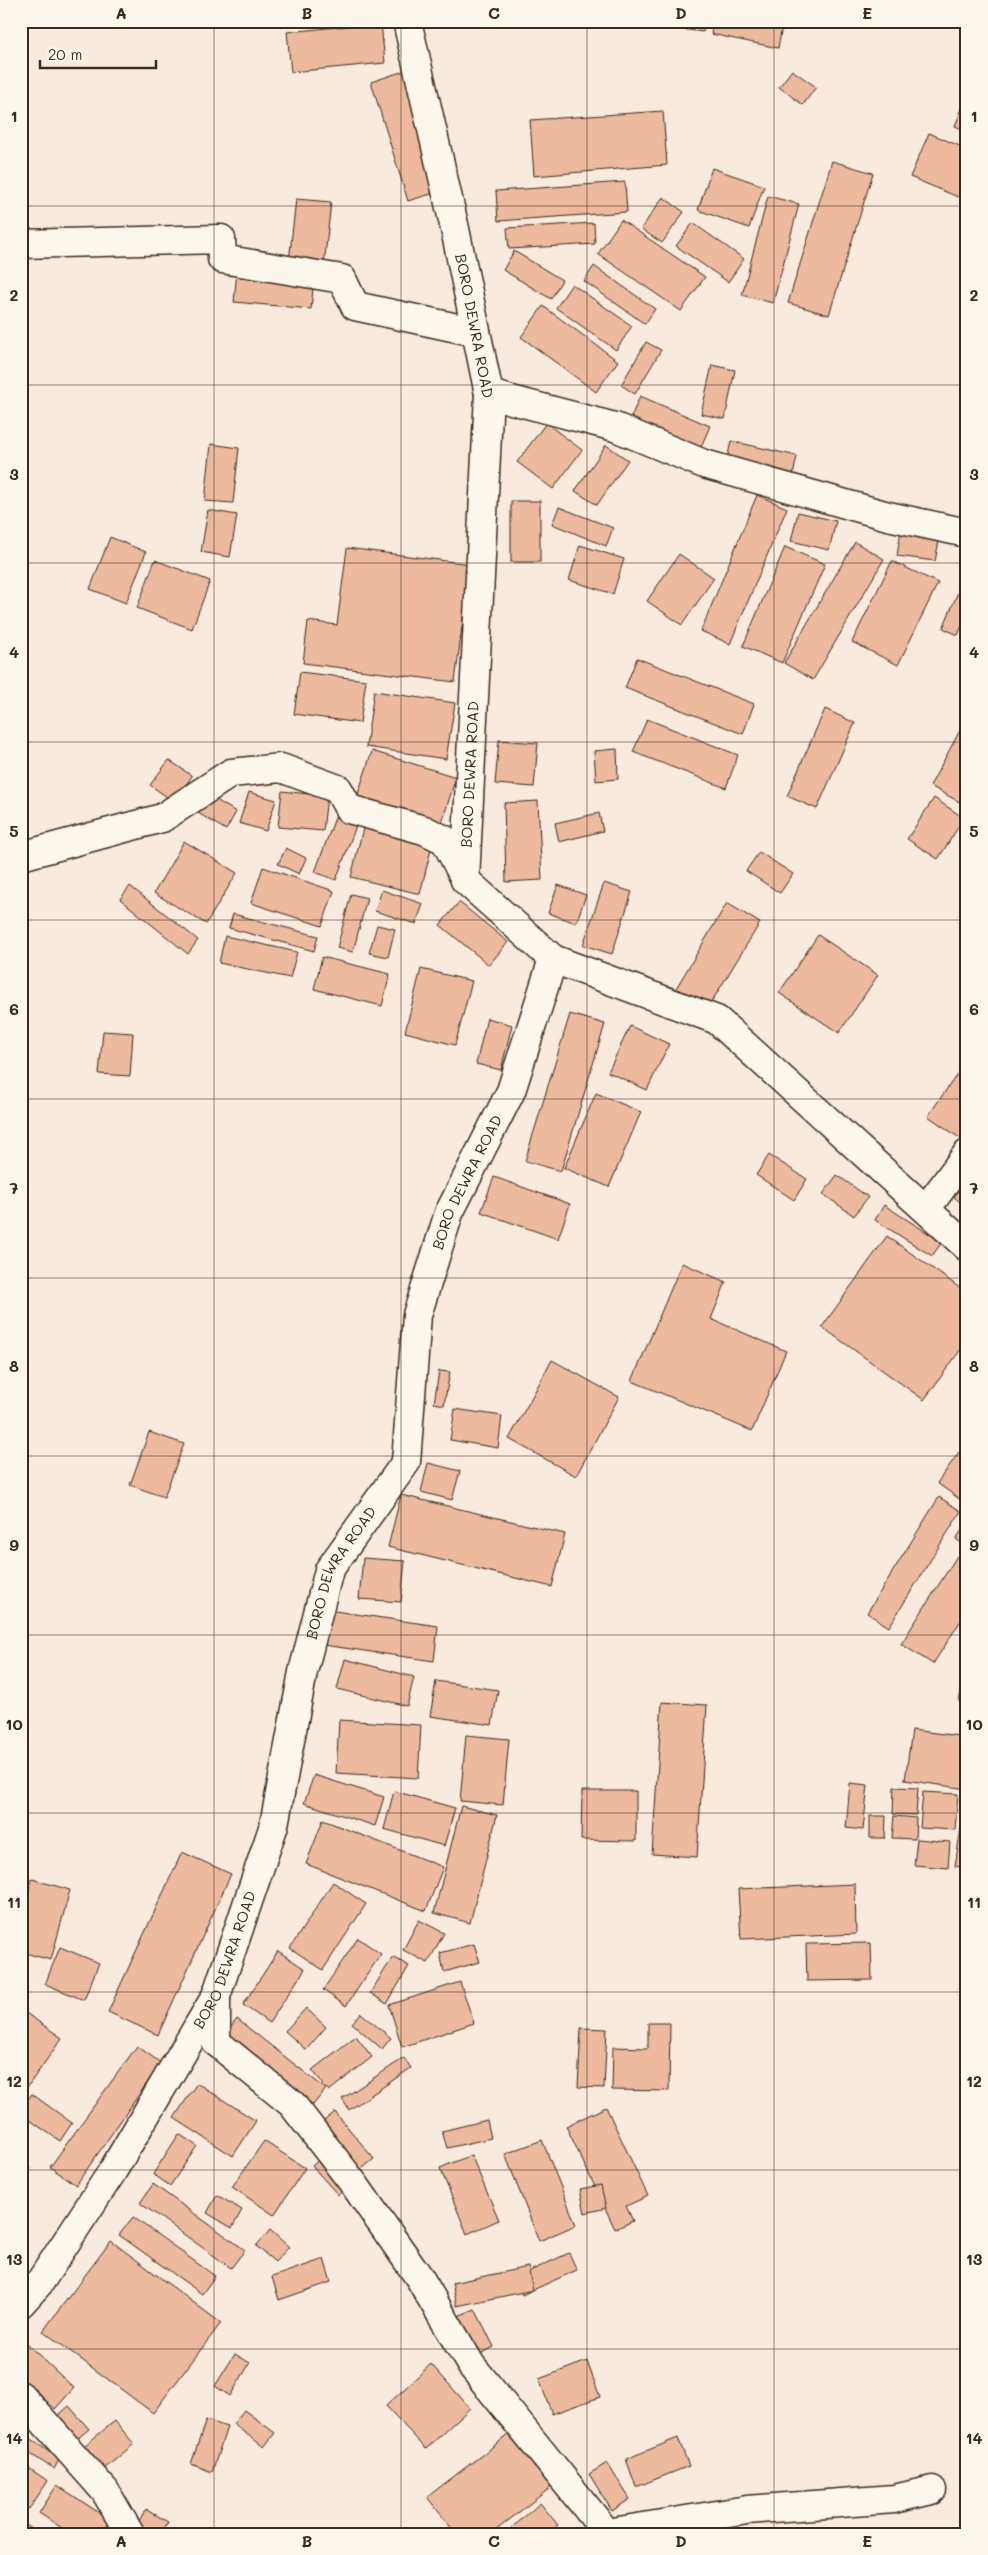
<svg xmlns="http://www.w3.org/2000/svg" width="988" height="2555" font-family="Mali,sans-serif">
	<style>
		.building { fill: #edb99f; stroke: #3b2a1e }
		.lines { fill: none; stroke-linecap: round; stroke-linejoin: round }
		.street-casing { stroke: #3b2a1e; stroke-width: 31 }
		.street { stroke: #fbf7ec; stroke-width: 28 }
		.grid { fill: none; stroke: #3b2a1e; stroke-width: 1; stroke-opacity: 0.55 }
		.labels { text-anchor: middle; stroke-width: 4; stroke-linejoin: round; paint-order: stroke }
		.street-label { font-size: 15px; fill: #3b2a1e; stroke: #fbf7ec }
		.neatline { fill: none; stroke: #3b2a1e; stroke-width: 2 }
		.grid-label { font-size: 16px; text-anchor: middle; font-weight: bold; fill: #3b2a1e }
	</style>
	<rect width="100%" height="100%" fill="#f8ebdd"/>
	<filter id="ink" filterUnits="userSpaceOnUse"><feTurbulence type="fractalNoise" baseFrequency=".02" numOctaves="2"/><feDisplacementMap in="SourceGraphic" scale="10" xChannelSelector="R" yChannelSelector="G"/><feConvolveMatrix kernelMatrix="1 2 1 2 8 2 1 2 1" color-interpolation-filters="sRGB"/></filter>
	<g filter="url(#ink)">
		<!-- building -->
		<g class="building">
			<polygon points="622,21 705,21 703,32"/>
			<polygon points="713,21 783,21 778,48 711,34"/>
			<polygon points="381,23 385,63 291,72 287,32"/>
			<polygon points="792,70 816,87 803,105 779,87"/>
			<polygon points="404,71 441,191 408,201 371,82"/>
			<polygon points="967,96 967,131 955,126"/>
			<polygon points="663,111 667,165 534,176 530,120"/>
			<polygon points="929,133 967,149 967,177 958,197 910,177"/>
			<polygon points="832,161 873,173 829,315 788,303"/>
			<polygon points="712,168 764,186 749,228 698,210"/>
			<polygon points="625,182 627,212 498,221 496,191"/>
			<polygon points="768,196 799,204 773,303 742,295"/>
			<polygon points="663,197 684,212 662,243 641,229"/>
			<polygon points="296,199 331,202 324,265 289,261"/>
			<polygon points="621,220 705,277 681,311 598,254"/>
			<polygon points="594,223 595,244 509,249 507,228"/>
			<polygon points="693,223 744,259 728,282 676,246"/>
			<polygon points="514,251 562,280 551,299 503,270"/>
			<polygon points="594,266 655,309 645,324 584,281"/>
			<polygon points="237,271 314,278 311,309 234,302"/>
			<polygon points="572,284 632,326 616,350 556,308"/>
			<polygon points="543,306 618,361 596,392 521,337"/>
			<polygon points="646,342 661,350 635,394 621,385"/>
			<polygon points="712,365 735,370 725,419 701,414"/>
			<polygon points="640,396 710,426 700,449 630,420"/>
			<polygon points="546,423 582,450 553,489 517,462"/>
			<polygon points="731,441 797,456 793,475 727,460"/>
			<polygon points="211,444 239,448 233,503 205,501"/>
			<polygon points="606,445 628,460 597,505 575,491"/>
			<polygon points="757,495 787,508 730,644 701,631"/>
			<rect x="511" y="501" width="29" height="61"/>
			<polygon points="559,507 613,528 606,546 552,524"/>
			<polygon points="208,510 237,515 230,557 201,552"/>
			<polygon points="798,512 836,521 829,550 791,541"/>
			<polygon points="901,530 940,536 935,561 897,556"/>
			<polygon points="110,537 146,552 126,603 90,589"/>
			<polygon points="855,542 884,559 813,680 784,663"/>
			<polygon points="580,545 624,559 613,594 569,580"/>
			<polygon points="785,547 825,564 782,663 743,646"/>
			<polygon points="347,548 470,564 455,682 303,663 308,621 337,625"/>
			<polygon points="679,554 714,578 682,625 647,601"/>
			<polygon points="155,560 210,581 192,629 137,608"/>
			<polygon points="892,561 938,583 898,665 852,642"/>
			<polygon points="963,580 967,582 967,614 958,635 943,628"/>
			<polygon points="637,658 754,704 743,734 625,688"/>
			<polygon points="300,672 366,680 360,723 294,714"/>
			<polygon points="374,691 455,703 446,759 366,747"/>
			<polygon points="825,709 855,723 817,809 787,796"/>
			<polygon points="647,719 738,755 726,788 633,752"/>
			<polygon points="964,723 967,724 967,806 930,786"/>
			<polygon points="499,740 538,743 534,787 495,784"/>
			<polygon points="617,749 618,779 596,781 594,751"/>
			<polygon points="372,751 456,777 440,829 355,803"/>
			<polygon points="169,760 192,776 174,802 150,785"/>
			<polygon points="282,791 327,796 323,831 278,827"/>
			<polygon points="249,792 276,800 266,831 239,823"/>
			<polygon points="208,795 236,812 226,830 198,813"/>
			<polygon points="934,798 964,818 938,859 907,839"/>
			<polygon points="538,801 542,880 506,882 504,803"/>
			<polygon points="599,813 603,831 559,842 555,823"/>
			<polygon points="336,815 357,823 336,880 315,872"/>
			<polygon points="365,820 434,837 420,894 351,877"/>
			<polygon points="184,841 237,873 206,924 154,893"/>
			<polygon points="286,848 306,858 299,874 278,864"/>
			<polygon points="759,852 793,874 780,893 746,871"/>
			<polygon points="263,867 334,891 322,926 251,903"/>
			<polygon points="604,883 632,892 612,954 583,945"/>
			<polygon points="558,885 586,895 576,923 548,913"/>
			<polygon points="130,886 198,940 188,954 120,899"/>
			<polygon points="382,890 423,904 416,924 375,911"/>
			<polygon points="351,894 367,898 353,952 337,948"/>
			<polygon points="459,902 508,942 489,965 440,925"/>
			<polygon points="727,903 760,923 707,1009 675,990"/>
			<polygon points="233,914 318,936 314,951 229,928"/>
			<polygon points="377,925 395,929 388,957 369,953"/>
			<polygon points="818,935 878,975 839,1033 779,993"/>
			<polygon points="225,936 297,952 290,978 219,963"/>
			<polygon points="322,957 390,974 382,1006 314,989"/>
			<polygon points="421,969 472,981 455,1045 405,1032"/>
			<polygon points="570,1014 605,1024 561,1171 525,1161"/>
			<polygon points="487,1018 512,1025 501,1070 476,1064"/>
			<polygon points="630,1026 669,1044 647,1090 608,1072"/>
			<polygon points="103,1031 133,1033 130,1076 99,1074"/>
			<polygon points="967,1060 967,1137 964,1141 928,1116"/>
			<polygon points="596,1093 641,1112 609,1187 564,1168"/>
			<polygon points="769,1155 807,1179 794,1200 756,1175"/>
			<polygon points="837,1175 868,1197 854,1216 823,1194"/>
			<polygon points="494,1177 570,1204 558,1239 481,1212"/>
			<polygon points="967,1179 967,1208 953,1196"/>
			<polygon points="884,1205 942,1242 932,1256 875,1220"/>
			<polygon points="887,1236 967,1293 967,1341 924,1400 822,1327"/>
			<polygon points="682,1263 726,1282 711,1319 786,1351 752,1431 632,1381"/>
			<polygon points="552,1360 619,1397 576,1476 509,1439"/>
			<polygon points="439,1371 450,1372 444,1405 434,1403"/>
			<polygon points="455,1409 502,1416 498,1448 450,1440"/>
			<polygon points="149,1432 184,1444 164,1497 130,1485"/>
			<polygon points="967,1441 967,1500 965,1503 937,1483"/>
			<polygon points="428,1463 460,1471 452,1500 421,1492"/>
			<polygon points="401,1495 565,1534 552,1587 388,1547"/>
			<polygon points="939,1497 961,1511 889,1627 867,1613"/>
			<polygon points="967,1523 967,1547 956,1539"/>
			<polygon points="957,1556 967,1563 967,1611 933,1664 901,1644"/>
			<polygon points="363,1558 405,1561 401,1602 359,1599"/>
			<polygon points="328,1610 438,1626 434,1661 323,1645"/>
			<polygon points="345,1659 414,1677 407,1706 337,1689"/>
			<polygon points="965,1669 967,1669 967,1704 959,1702"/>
			<polygon points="436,1681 498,1690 492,1725 430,1716"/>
			<polygon points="662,1702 707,1705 697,1857 652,1854"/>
			<polygon points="339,1720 421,1725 418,1778 336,1773"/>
			<polygon points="912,1730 967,1737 967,1789 905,1780"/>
			<polygon points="466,1735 509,1739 503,1805 460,1801"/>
			<polygon points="314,1775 384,1797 375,1826 304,1803"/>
			<polygon points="850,1783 868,1785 863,1830 846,1828"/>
			<polygon points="894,1787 918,1788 916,1815 893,1814"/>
			<polygon points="394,1791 455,1808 444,1846 384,1829"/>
			<polygon points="582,1791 636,1791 636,1841 581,1840"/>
			<polygon points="923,1792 958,1794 955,1830 920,1828"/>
			<polygon points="965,1802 967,1802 967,1868 955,1866"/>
			<polygon points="461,1806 497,1815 470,1923 434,1913"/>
			<polygon points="870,1816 886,1816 885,1838 870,1838"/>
			<polygon points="894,1816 916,1818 915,1839 892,1838"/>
			<polygon points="323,1820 443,1867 426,1911 306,1864"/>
			<polygon points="917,1839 950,1842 948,1868 914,1865"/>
			<polygon points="182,1852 231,1874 158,2035 108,2012"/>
			<polygon points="32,1879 70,1890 51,1960 21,1952 21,1919"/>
			<polygon points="333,1882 366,1904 323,1970 290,1948"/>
			<polygon points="855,1884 856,1934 741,1939 738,1889"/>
			<polygon points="419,1920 444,1933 428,1963 403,1950"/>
			<polygon points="358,1938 381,1954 346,2006 323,1990"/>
			<polygon points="871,1943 872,1980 807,1981 806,1944"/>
			<polygon points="474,1944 480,1962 444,1972 440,1953"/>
			<polygon points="60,1947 99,1963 84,2000 45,1984"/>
			<polygon points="278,1951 305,1969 269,2023 243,2005"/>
			<polygon points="393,1957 409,1966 387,2004 370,1993"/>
			<polygon points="460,1982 474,2023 402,2047 389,2005"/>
			<polygon points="306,2008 326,2027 306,2050 285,2031"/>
			<polygon points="23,2011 62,2038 21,2096 21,2014"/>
			<polygon points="361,2013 391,2038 382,2049 352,2023"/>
			<polygon points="237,2019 326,2089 313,2105 224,2036"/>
			<polygon points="648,2023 670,2023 669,2091 612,2090 613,2047 648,2048"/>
			<polygon points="581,2028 607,2029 604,2088 578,2087"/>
			<polygon points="356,2036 372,2057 329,2091 312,2070"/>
			<polygon points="137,2046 161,2063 76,2185 50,2167"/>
			<polygon points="404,2058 411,2068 349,2110 342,2099"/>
			<polygon points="197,2083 256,2121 233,2156 174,2118"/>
			<polygon points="32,2094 72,2123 60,2141 21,2114 21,2108"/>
			<polygon points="606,2107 648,2196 626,2206 633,2221 615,2229 566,2126"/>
			<polygon points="335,2112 374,2159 358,2172 319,2125"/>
			<polygon points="487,2120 491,2138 447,2148 442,2131"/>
			<polygon points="179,2134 197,2146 170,2186 153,2174"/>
			<polygon points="542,2140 576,2225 539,2241 505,2154"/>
			<polygon points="264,2141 305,2168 274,2215 232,2187"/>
			<polygon points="471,2155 499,2220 467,2234 440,2168"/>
			<polygon points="321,2158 347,2187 338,2195 312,2166"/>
			<polygon points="21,2161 30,2168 21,2181"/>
			<polygon points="153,2184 245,2250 231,2268 140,2203"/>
			<polygon points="601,2185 606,2208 585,2213 580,2189"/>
			<polygon points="217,2195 242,2210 232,2228 207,2213"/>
			<polygon points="133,2217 215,2276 202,2294 119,2235"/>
			<polygon points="270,2230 289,2247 275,2262 256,2246"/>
			<polygon points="111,2241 221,2323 153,2413 43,2331"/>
			<polygon points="569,2253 577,2270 522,2295 515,2278"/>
			<polygon points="324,2259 331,2282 279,2300 272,2277"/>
			<polygon points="528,2267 533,2290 457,2306 452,2283"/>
			<polygon points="475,2309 494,2347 477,2356 458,2316"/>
			<polygon points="24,2341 74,2388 55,2409 21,2377 21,2344"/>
			<polygon points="235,2354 250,2363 230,2396 215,2386"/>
			<polygon points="587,2361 600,2397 552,2414 539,2379"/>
			<polygon points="431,2364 470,2408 426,2449 386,2406"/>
			<polygon points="69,2406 89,2429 72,2443 53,2420"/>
			<polygon points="244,2410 275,2433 264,2447 233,2424"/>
			<polygon points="206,2420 227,2427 212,2472 191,2464"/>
			<polygon points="115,2421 134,2444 98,2474 79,2450"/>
			<polygon points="517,2428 559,2481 491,2534 456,2534 427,2497"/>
			<polygon points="24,2434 60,2458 54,2469 21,2448 21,2438"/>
			<polygon points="678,2438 689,2466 636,2487 626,2459"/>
			<polygon points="21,2463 48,2481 29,2509 21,2504"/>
			<polygon points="607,2463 630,2499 612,2511 589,2474"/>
			<polygon points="57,2485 110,2520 101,2534 71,2534 39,2513"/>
			<polygon points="540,2503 558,2525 548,2534 505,2534"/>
			<polygon points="146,2509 168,2522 161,2534 137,2534 133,2531"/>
			<polygon points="21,2522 40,2534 21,2534"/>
		</g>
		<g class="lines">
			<defs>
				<g id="street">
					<polyline points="21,244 221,239 222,259 342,279 355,306 476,332"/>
					<polyline points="489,394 615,427 704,464 888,516 967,533"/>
					<polyline points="21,856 162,818 231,773 281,768 338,789 349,809 424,830 445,840 465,879"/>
					<polyline points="553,959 717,1020 967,1247"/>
					<polyline points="926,1209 967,1154"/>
					<polyline points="216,1996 216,2042 292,2104 354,2184 419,2277 471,2365 607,2533 747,2510 894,2499 932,2490"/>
					<path id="s1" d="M 21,2303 L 40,2282 L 112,2172 L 216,1996 L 274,1825 L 303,1672 L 329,1570 L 406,1462 L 417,1315 L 449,1213 L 511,1091 L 553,959 L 465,880 L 489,394 L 455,229 L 407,21"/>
					<polyline points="21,2396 105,2491 130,2534"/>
				</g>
			</defs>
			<!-- street casing -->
			<use href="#street" class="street-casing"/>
			<!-- street -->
			<use href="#street" class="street"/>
		</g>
	</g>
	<!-- grid -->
	<path class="grid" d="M 214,21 L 214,2534M 401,21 L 401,2534M 587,21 L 587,2534M 774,21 L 774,2534M 21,206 L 967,206M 21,385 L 967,385M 21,563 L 967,563M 21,742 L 967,742M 21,920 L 967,920M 21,1099 L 967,1099M 21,1278 L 967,1278M 21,1456 L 967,1456M 21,1635 L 967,1635M 21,1813 L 967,1813M 21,1992 L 967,1992M 21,2170 L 967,2170M 21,2349 L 967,2349"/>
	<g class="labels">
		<!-- street labels -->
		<g class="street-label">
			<text transform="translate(474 326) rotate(79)" y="5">BORO DEWRA ROAD</text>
			<text dy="5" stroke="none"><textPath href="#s1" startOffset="1692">BORO DEWRA ROAD</textPath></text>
			<text dy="5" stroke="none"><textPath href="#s1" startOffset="1228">BORO DEWRA ROAD</textPath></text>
			<text dy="5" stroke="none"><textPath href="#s1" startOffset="808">BORO DEWRA ROAD</textPath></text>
			<text dy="5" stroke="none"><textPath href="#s1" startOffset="401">BORO DEWRA ROAD</textPath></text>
		</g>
	</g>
	<!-- margin -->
	<rect width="988" height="2555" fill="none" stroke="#fbf7ec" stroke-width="55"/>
	<!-- scale -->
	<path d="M40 60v8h116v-8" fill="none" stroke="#3b2a1e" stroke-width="2.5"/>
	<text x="48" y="60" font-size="15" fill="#3b2a1e" stroke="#fbf7ec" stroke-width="4" paint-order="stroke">20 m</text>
	<rect x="28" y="28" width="932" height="2500" class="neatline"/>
	<g class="grid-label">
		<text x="121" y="19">A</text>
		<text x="307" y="19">B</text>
		<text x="494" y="19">C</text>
		<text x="681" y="19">D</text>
		<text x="867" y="19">E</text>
		<text x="14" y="122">1</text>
		<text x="974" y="122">1</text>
		<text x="14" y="301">2</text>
		<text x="974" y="301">2</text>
		<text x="14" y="480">3</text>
		<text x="974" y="480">3</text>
		<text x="14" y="658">4</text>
		<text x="974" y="658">4</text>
		<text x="14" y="837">5</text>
		<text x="974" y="837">5</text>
		<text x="14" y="1015">6</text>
		<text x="974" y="1015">6</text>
		<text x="14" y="1194">7</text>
		<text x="974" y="1194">7</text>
		<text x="14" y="1372">8</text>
		<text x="974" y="1372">8</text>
		<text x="14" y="1551">9</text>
		<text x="974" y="1551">9</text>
		<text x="14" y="1730">10</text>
		<text x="974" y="1730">10</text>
		<text x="14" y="1908">11</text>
		<text x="974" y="1908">11</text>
		<text x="14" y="2087">12</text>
		<text x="974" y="2087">12</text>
		<text x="14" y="2265">13</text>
		<text x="974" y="2265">13</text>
		<text x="14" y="2444">14</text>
		<text x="974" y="2444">14</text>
		<text x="121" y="2547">A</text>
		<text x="307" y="2547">B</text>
		<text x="494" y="2547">C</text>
		<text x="681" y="2547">D</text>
		<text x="867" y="2547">E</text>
	</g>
</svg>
